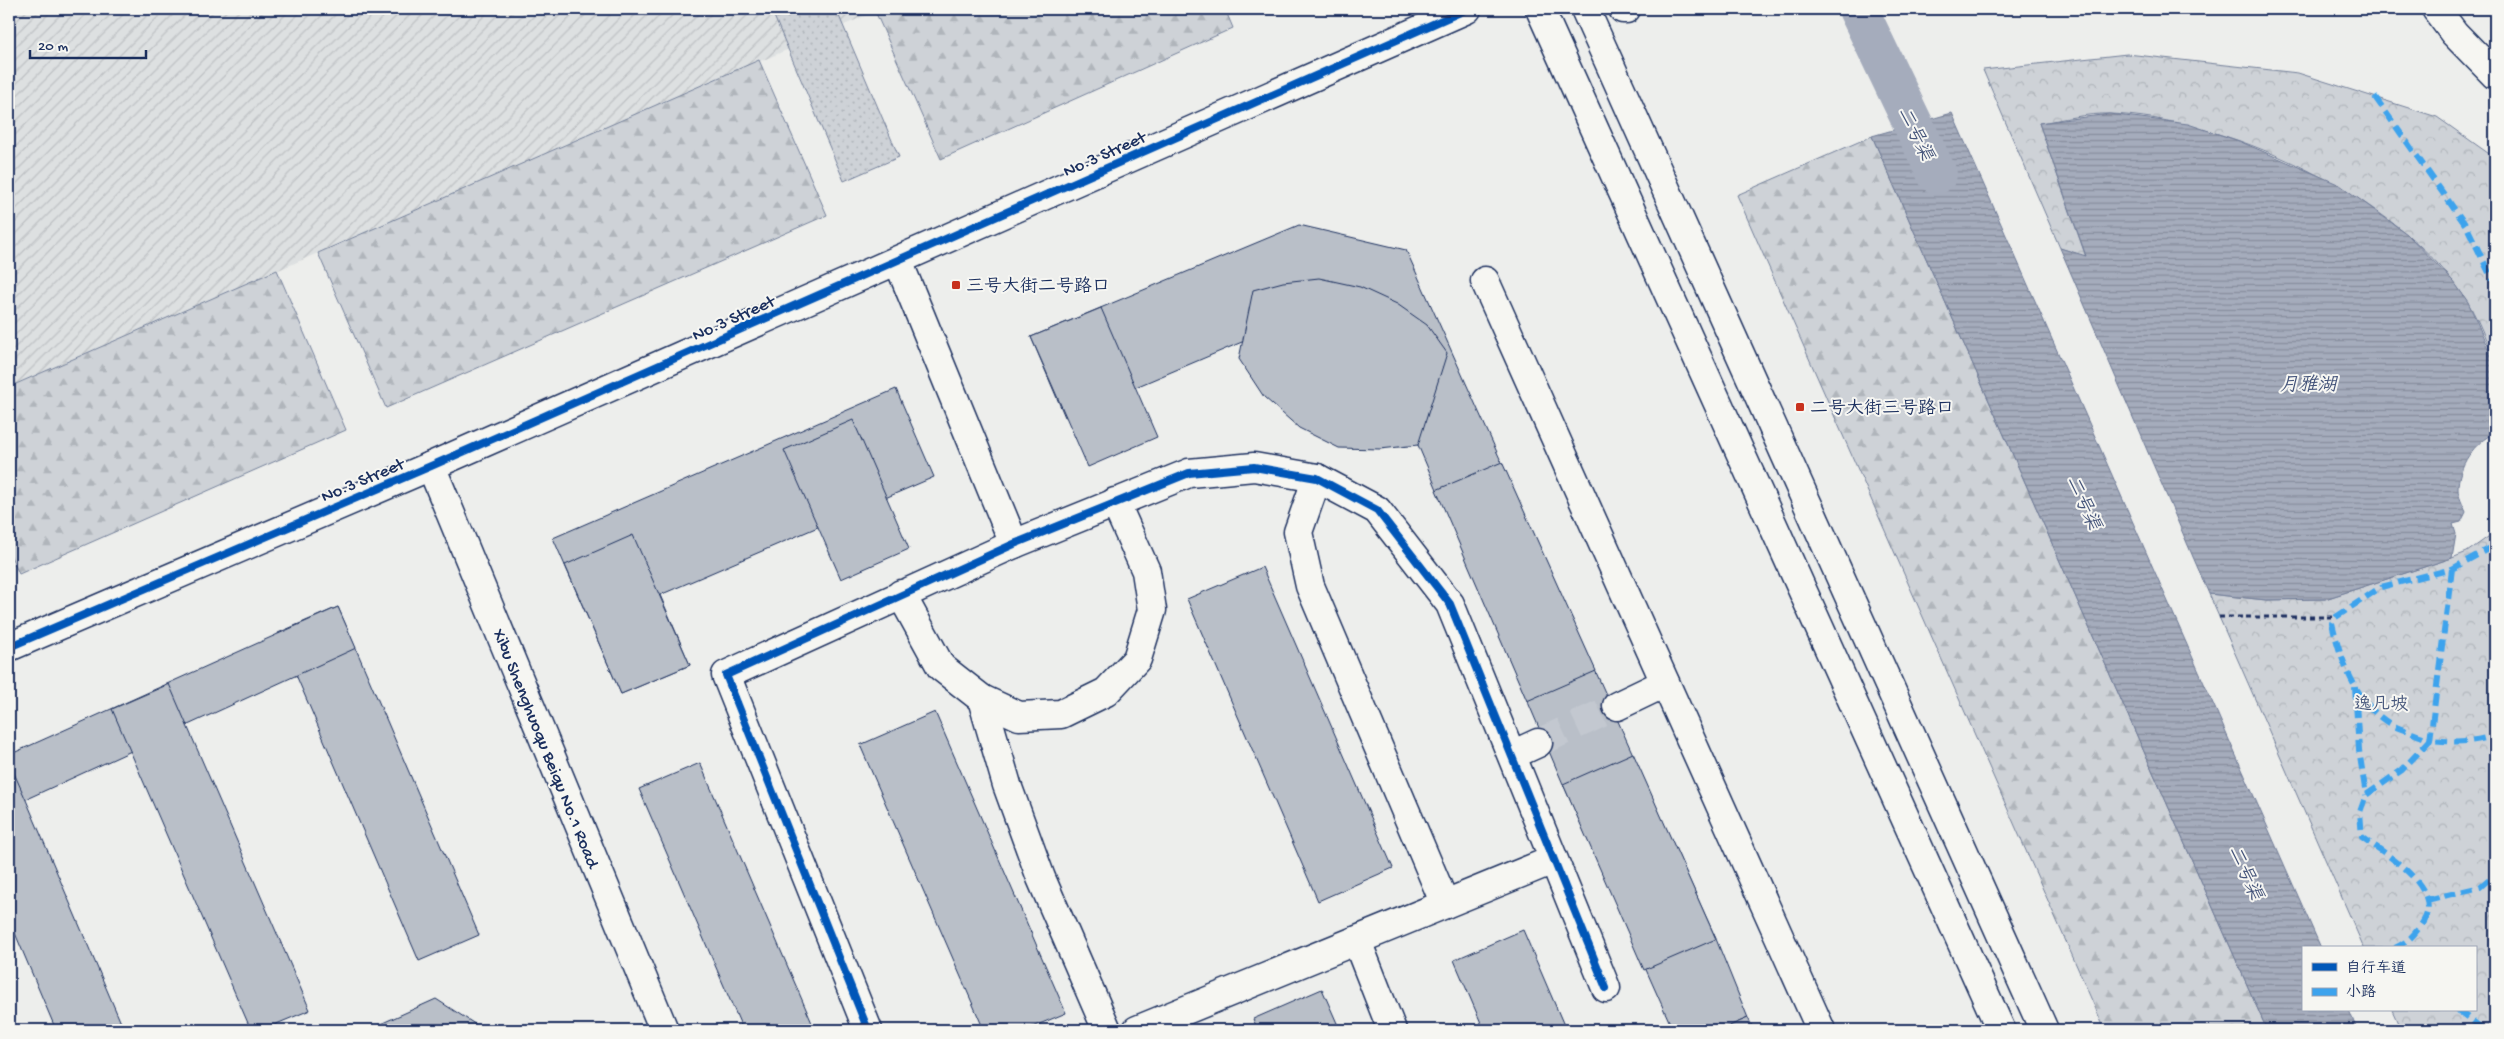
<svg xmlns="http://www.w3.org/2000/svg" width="2504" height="1039" font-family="'Gochi Hand','LXGW WenKai TC',sans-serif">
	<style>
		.industrial { fill: url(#industrial-furrows) }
		.grass { fill: url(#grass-dots); stroke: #74809a }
		.forest { fill: url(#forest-firs); stroke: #74809a }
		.park { fill: url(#park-crowns); stroke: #74809a }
		.water { fill: url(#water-rules); stroke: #6e7a96 }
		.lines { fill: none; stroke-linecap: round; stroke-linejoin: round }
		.canal { stroke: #a5acbc; stroke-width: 40 }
		.building { fill: #b9bfc8; stroke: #1b2f5e }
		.minor-tunnel { stroke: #c3c8d0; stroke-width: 28; stroke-dasharray: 28 14; stroke-linecap: butt }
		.minor-casing { stroke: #1b2f5e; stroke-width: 31 }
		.major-casing { stroke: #1b2f5e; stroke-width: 31 }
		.path { stroke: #1b2f5e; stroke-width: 3; stroke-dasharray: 5 4; stroke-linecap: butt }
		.minor { stroke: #f6f6f2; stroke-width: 28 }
		.major { stroke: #f6f6f2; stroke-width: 28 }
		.quiet { stroke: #3da3ed; stroke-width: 6; stroke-dasharray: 12 6; stroke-linecap: butt }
		.cycleway-casing { stroke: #f6f6f2; stroke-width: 11 }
		.cycleway { stroke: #0057b8; stroke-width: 8 }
		.poi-dot { fill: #c8321e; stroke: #f6f6f2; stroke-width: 2 }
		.labels { text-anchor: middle; stroke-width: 4; stroke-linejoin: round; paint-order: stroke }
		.street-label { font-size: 18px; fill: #1b2f5e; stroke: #f6f6f2 }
		.poi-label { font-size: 18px; fill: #1b2f5e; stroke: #f6f6f2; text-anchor: start }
		.park-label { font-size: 18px; fill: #48587c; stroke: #f6f6f2 }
		.water-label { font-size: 19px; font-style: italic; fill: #44547a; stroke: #f6f6f2 }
	</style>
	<defs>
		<pattern id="industrial-furrows" width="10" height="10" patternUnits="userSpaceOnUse" patternTransform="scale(1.25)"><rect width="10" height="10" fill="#dde0e1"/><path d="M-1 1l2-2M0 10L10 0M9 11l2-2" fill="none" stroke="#bdc0c3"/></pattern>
		<pattern id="grass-dots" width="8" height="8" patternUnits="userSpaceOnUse" patternTransform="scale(1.25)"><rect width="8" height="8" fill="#ced2d7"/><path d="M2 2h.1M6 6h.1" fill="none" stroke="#b0b5bb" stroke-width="1.8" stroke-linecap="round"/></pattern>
		<pattern id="forest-firs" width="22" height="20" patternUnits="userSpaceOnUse" patternTransform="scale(1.25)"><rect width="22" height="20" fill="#ced2d7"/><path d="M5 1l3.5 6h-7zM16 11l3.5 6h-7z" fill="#b0b5bb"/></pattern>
		<pattern id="park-crowns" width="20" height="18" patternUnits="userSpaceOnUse" patternTransform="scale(1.25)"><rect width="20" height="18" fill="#ced2d7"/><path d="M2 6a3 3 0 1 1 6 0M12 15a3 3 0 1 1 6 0" fill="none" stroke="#b0b5bb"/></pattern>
		<pattern id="water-rules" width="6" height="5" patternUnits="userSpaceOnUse" patternTransform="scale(1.25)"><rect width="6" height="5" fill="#a5acbc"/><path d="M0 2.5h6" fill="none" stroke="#868c9c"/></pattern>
	</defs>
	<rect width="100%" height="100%" fill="#edeeec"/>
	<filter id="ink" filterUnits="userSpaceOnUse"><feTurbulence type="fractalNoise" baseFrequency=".02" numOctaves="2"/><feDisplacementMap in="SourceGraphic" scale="10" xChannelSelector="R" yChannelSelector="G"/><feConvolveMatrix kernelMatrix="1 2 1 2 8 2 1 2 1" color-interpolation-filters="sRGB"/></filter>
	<g filter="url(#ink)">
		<!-- industrial -->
		<polygon class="industrial" points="9,9 881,9 11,386 9,381"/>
		<!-- grass -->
		<polygon class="grass" points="771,9 836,9 899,157 844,181"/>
		<!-- forest -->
		<g class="forest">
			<polygon points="881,9 1225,9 1233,28 941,159 875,11"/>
			<polygon points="759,60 827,215 386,408 318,253"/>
			<polygon points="1872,136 2267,1030 2105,1030 1737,195"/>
			<polygon points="277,270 346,430 19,574 9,552 9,387"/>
		</g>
		<!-- park -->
		<g class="park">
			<path d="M 2127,54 L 2298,73 L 2437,117 L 2495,158 L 2495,366 C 2487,338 2473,307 2455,284 C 2385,192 2225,118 2110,114 C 2087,113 2062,120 2039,123 L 2086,257 L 2060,248 L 1983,70 Z"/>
			<polygon points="2495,532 2495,1030 2401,1030 2392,1010 2475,1010 2475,948 2364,948 2209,594 2266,600 2325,599 2452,558 2467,552"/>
		</g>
		<!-- water -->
		<g class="water">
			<polygon points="1952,113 2321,948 2303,948 2303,1010 2349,1010 2357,1030 2267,1030 1872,136"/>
			<path d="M 2109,114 L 2188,124 L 2239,141 L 2340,185 L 2407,234 L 2454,282 L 2468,302 L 2477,322 L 2495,366 L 2495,433 C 2474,442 2458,466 2458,489 C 2458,496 2463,505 2466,512 L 2461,522 L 2453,524 L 2456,534 L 2452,558 L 2325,599 L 2266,600 L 2209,594 L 2060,248 L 2086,256 L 2039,123 Z"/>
		</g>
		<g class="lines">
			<!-- canal -->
			<polyline class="canal" points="1858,9 1937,174"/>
		</g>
		<!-- building -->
		<g class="building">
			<polygon points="1299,225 1406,250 1716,939 1748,1018 1720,1030 1673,1030 1563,784 1418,445 1242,342 1065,417 1031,337"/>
			<polygon points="1319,278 1360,287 1397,304 1427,325 1447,353 1418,445 1380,449 1339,448 1299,428 1264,397 1239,359 1253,290 1283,282"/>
			<polygon points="1101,308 1157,437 1088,467 1031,337"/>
			<polygon points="896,389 934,477 660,595 690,665 621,694 553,538"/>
			<polygon points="853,420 909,549 841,579 784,450"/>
			<polygon points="1502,462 1596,671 1527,701 1436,490"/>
			<polygon points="633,535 690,665 621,694 565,565"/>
			<polygon points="1262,567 1393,868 1318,901 1187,599"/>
			<polygon points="338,607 479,935 419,961 278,633"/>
			<polygon points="338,607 356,648 9,807 9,755"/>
			<polygon points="169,684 310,1010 262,1030 251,1030 112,709"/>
			<polygon points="935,712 1066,1013 1025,1030 984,1030 860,745"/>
			<polygon points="1633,753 1716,939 1644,970 1563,784"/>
			<polygon points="9,762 26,800 124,1030 56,1030 9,919"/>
			<polygon points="700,763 815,1030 743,1030 639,789"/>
			<polygon points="1523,930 1566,1030 1484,1030 1454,960"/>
			<polygon points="1322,989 1340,1030 1258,1030 1253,1019"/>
			<polygon points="436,999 484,1030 367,1030"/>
			<polygon points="1748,1018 1754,1030 1720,1030"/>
		</g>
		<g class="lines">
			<!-- minor-tunnel -->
			<polyline class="minor-tunnel" points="1538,743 1617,706"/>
			<defs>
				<g id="minor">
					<polyline points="1623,9 1626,9"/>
					<polyline points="2436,9 2454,33 2495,75"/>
					<polyline points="898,261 1014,544"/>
					<polyline points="1485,281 1821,1030"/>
					<polyline points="431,466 664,1030"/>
					<polyline points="1317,478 1298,532 1310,586 1445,904"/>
					<polyline points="901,594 941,667 982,699 1019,716 1061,714 1106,692 1137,659 1152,610 1146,571 1115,502"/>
					<polyline points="9,647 431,466 1467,9"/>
					<polyline points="982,699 1007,785 1041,878 1107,1030"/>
					<polyline points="1617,706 1665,683"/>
					<polyline points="1512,755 1538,743"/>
					<polyline points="1357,941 1392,1030"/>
					<polyline points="868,1030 726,675 1014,544 1189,473 1254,467 1317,478 1377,510 1450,604 1606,988"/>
					<polyline points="1137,1030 1553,860"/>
				</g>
				<g id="major">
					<polyline points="1540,9 2001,1030"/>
					<polyline points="1585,9 2044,1030"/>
				</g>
			</defs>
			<!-- minor casing -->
			<use href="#minor" class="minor-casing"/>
			<!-- major casing -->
			<use href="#major" class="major-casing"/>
			<!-- path -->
			<polyline class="path" points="2219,617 2336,617"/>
			<!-- minor -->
			<use href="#minor" class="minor"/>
			<!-- major -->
			<use href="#major" class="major"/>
			<!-- quiet -->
			<g class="quiet">
				<polyline points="2375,97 2467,227 2495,285"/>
				<path d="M 2452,569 L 2430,740 C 2418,735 2406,731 2394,726 C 2357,707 2341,661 2332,623 L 2336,617 L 2381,587 L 2452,569 L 2495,545"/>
				<polyline points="2355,687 2359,750 2366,795"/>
				<polyline points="2427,900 2480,887 2495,874"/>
				<path d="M 2395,948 C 2410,940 2413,937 2423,922 C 2445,888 2385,854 2362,837 L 2360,812 L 2366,795 L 2402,770 L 2430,740 C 2453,742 2473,743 2495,735"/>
				<polyline points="2458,1010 2484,1030"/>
			</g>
			<defs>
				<g id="cycleway">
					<polyline points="9,647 431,466 1467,9"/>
					<polyline points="868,1030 726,675 1014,544 1189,473 1254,467 1317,478 1377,510 1450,604 1606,988"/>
				</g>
			</defs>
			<!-- cycleway casing -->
			<use href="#cycleway" class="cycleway-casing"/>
			<!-- cycleway -->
			<use href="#cycleway" class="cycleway"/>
		</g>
	</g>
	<!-- markers -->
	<g class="poi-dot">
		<rect x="951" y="280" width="10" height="10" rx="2.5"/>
		<rect x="1795" y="402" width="10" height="10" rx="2.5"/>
	</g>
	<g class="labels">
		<!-- street labels -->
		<g class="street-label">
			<text transform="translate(1104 153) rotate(-24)" y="6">No.3 Street</text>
			<text transform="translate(733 317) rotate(-24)" y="6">No.3 Street</text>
			<text transform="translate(362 479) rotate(-23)" y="6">No.3 Street</text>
			<text transform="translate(547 748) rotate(68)" y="6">Xibu Shenghuoqu Beiqu No.1 Road</text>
		</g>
		<!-- poi labels -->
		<g class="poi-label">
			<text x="966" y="291">三号大街二号路口</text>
			<text x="1810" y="413">二号大街三号路口</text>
		</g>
		<!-- park labels -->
		<g class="park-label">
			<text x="2381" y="709">逸凡坡</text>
		</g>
		<!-- water labels -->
		<g class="water-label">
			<text transform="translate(1917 133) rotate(64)" y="7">二号渠</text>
			<text x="2308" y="390">月雅湖</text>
			<text transform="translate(2085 502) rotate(66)" y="7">二号渠</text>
			<text transform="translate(2247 872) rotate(66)" y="7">二号渠</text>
		</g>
	</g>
	<!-- margin -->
	<rect width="2504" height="1039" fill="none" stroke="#f6f6f2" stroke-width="30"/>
	<rect x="15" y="15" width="2474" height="1009" fill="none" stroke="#1b2f5e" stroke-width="2" filter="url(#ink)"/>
	<!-- legend -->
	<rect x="2302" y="946" width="175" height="65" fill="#f6f6f2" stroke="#9ea6b7"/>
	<rect x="2312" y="963" width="25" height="8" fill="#0057b8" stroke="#9ea6b7"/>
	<text x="2346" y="972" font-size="15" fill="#1b2f5e">自行车道</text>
	<rect x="2312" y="988" width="25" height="8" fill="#3da3ed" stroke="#9ea6b7"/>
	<text x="2346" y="996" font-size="15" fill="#1b2f5e">小路</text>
	<!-- scale -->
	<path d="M30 50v8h116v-8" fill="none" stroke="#1b2f5e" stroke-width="2.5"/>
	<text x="38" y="50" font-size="15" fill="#1b2f5e" stroke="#f6f6f2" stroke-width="4" paint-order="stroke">20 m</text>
</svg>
